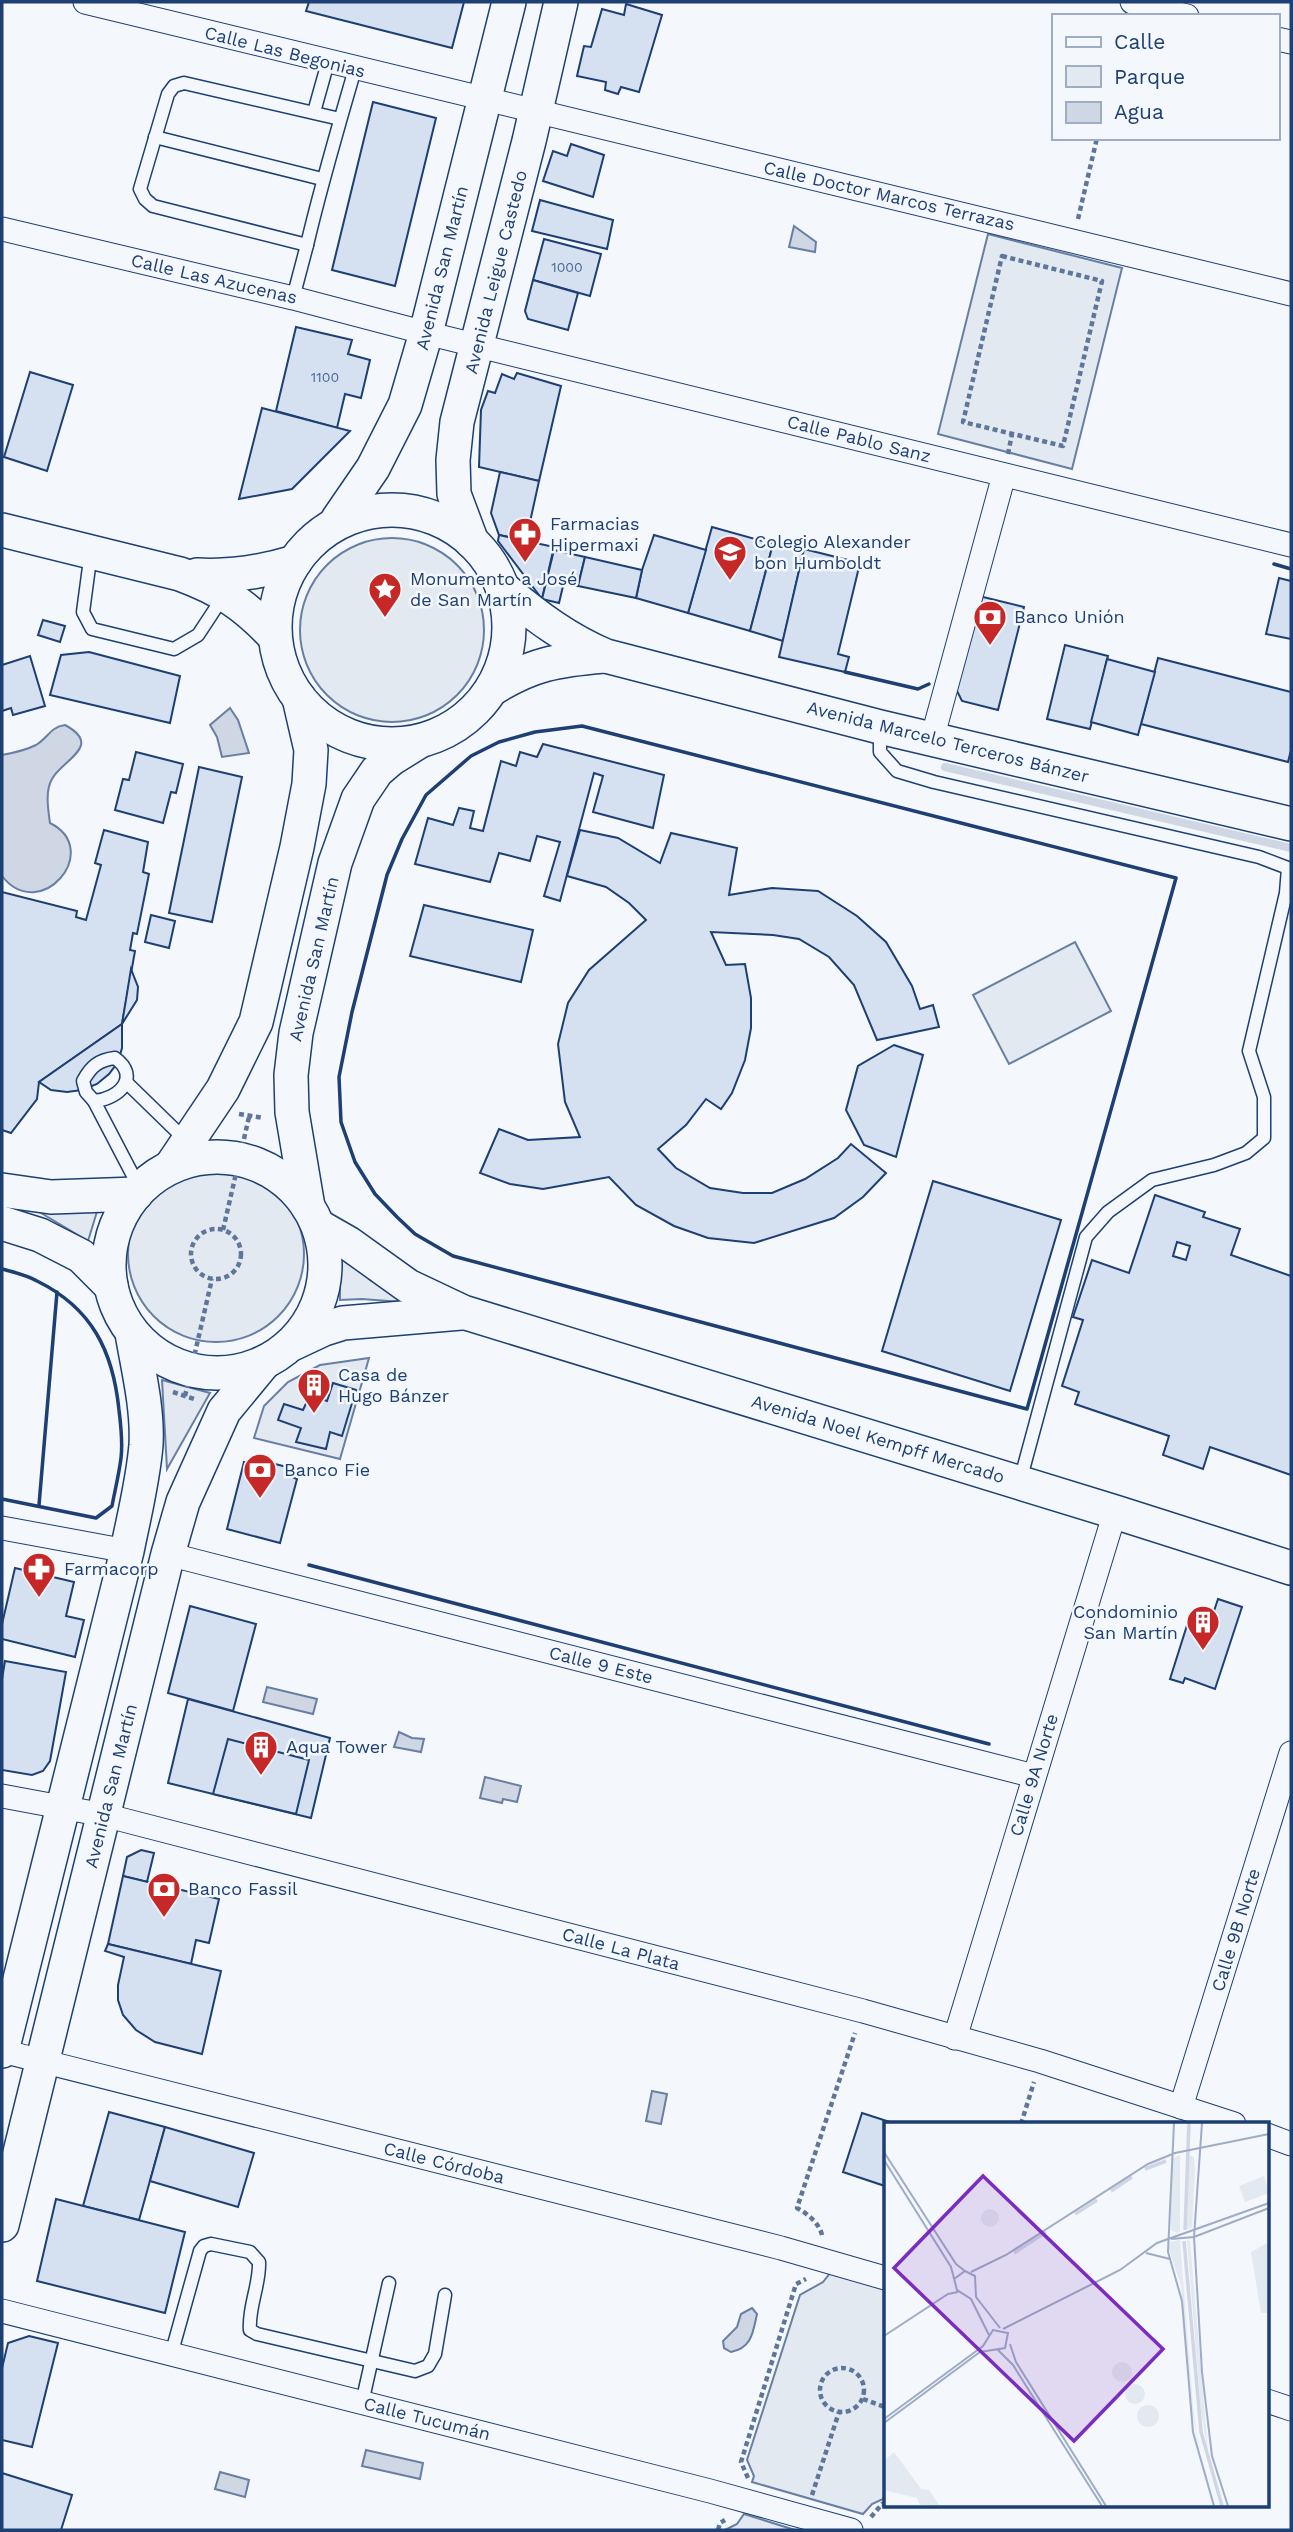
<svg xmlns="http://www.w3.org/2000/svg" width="1293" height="2532" font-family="'Work Sans',sans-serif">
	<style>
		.green { fill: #e3e9f0; stroke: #687fa3; stroke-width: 2 }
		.water { fill: #cfd7e4; stroke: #687fa3; stroke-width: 2 }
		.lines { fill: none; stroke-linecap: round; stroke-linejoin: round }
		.stream { stroke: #cfd7e4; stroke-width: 8 }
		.building { fill: #d5e0f0; stroke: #1d3f73; stroke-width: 2; fill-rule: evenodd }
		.lane-casing { stroke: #1d3f73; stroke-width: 15 }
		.street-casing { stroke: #1d3f73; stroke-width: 25 }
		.secondary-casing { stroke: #1d3f73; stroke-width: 36 }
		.path { stroke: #5e769c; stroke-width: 4.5; stroke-dasharray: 5 3.5; stroke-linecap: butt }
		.lane { stroke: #f4f7fb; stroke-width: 12 }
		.street { stroke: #f4f7fb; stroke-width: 23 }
		.secondary { stroke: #f4f7fb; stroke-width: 33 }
		.wall { stroke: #1d3f73; stroke-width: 3.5 }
		.labels { text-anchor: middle; stroke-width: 5; stroke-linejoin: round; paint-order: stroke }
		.number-label { font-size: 14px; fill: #4b6792 }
		.street-label { font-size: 18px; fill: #1d3f73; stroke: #f4f7fb }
		.poi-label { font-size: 18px; fill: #1d3f73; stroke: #f4f7fb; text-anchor: start }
		.inset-river { fill: none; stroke: #cfd7e4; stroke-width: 3.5 }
		.inset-road { fill: none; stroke: #9eadc5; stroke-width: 2 }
		.view { fill: #7b2cbf; fill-opacity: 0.15; stroke: #7b2cbf; stroke-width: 3.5 }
		.inset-edge { fill: none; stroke: #1d3f73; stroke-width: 3.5 }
	</style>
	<rect width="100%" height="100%" fill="#f4f7fb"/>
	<!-- green -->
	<g class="green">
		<polygon points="988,234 1122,268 1072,469 938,434"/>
		<circle cx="392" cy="630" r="92"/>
		<polygon points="1075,942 1111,1011 1009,1064 973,995"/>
		<circle cx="216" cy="1254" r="88"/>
		<polygon points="21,1201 99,1205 88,1241"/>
		<polygon points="340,1249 370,1280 415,1303 362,1299 340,1300"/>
		<polygon points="369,1358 340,1459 254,1438 264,1406 288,1382 320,1365"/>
		<polygon points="162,1380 210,1393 167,1469"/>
		<polygon points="831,2272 885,2288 885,2494 883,2499 872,2504 863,2514 752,2482 754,2476 747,2460 800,2295 823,2282"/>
		<polygon points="744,2514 795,2530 725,2530 737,2524"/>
	</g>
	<!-- water -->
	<g class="water">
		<polygon points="794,226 816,242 815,252 789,247"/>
		<polygon points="230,708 238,720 249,753 222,757 217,737 210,725"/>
		<path d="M 65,725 C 104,746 62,760 52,779 C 45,791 48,809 50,823 C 104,850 40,925 2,876 L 2,755 C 13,753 26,750 36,745 C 48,738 50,727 65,725 Z"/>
		<polygon points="267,1687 317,1699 313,1714 263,1702"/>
		<polygon points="399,1732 412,1738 424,1739 421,1752 394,1747"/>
		<polygon points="485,1777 521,1786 517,1802 503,1799 502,1803 480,1798"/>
		<polygon points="652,2091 667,2094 661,2124 646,2121"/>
		<path d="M 752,2308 L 757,2314 C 753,2332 752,2348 731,2352 L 724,2348 L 723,2341 L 737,2327 L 741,2314 Z"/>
		<polygon points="366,2450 423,2463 420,2479 362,2466"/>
		<polygon points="220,2472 249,2480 245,2497 215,2489"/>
	</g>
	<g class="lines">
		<!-- stream -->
		<polyline class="stream" points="945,767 1291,848"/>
	</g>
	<!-- building -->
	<g class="building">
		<polygon points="309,2 464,2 452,48 306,11"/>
		<polygon points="626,4 662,15 639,92 621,87 618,94 605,90 606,82 577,76 584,46 591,47 602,9 624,15"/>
		<polygon points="373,102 436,118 395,286 332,270"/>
		<polygon points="571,144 604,155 593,197 543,181 553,151 567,156"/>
		<polygon points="540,200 613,220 607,249 532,231"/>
		<polygon points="544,239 601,254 590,296 533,280"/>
		<polygon points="533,280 578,293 568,330 528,319 525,311"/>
		<polygon points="296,327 352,340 348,354 370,360 361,398 345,394 337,428 276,411"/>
		<polygon points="30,372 73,385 47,471 4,457"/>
		<polygon points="517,373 561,386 539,481 479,467 481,410 488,391 495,393 502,374 514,379"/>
		<polygon points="262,408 350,431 292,489 239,499"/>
		<polygon points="500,472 539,481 526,540 499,535 491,513"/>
		<polygon points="712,527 773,544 750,631 688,613"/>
		<polygon points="499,535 554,547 542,599 498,541"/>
		<polygon points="654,535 706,550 688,613 636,598 642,570"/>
		<polygon points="773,544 804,549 783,641 750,631"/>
		<polygon points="804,549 860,563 838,654 849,657 845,672 779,657"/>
		<polygon points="554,550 585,557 578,586 564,582 559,603 542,599"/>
		<polygon points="585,557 642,570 636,598 578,586"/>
		<polygon points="1279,578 1291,581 1291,639 1266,634"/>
		<polygon points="979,596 1024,607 998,710 962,701 955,687"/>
		<polygon points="43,620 65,626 60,642 38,635"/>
		<polygon points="1065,645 1108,656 1090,729 1047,719"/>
		<polygon points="89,652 180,676 170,723 50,695 61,655"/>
		<polygon points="30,656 45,706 13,715 11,708 2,711 2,665"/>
		<polygon points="1158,658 1291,692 1291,750 1288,762 1141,724"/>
		<polygon points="1107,659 1155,672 1138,735 1091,722"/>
		<polygon points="543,744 664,775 653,828 593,812 603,776 594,773 560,901 544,896 560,842 537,836 530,861 499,853 490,882 415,864 428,818 453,825 459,808 474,811 470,828 483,831 501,761 516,766 520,752 537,757"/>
		<polygon points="136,752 183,764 176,793 171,792 163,823 115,810 123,779 129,780"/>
		<polygon points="199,767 242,777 212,922 169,913"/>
		<polygon points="104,830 148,842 143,872 149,874 137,934 133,933 130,950 135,951 122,1024 39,1082 37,1099 11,1133 2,1130 2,892 77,911 76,917 86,920 101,865 95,863"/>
		<polygon points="580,830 618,838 660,863 671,833 737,848 729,895 772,888 818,891 857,916 886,942 912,986 920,1009 933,1005 939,1027 877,1040 854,985 829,957 799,939 773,935 711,932 726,965 745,964 751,998 751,1028 745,1060 732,1093 721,1109 706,1099 686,1125 658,1149 676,1168 710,1188 743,1193 772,1193 805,1179 838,1158 851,1144 886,1173 863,1197 834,1218 754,1243 708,1238 674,1226 636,1205 609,1177 543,1189 510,1184 480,1173 499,1129 528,1140 580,1137 565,1102 558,1044 568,1003 589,970 646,920 629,903 606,887 567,876"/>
		<polygon points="424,905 533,930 521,982 410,956"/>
		<polygon points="151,915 175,921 169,948 145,942"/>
		<polygon points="131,969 138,987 137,1000 122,1024"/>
		<polygon points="122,1024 122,1048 118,1062 109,1074 97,1084 82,1090 67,1092 51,1090 39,1082"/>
		<polygon points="894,1045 923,1055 896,1157 864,1145 846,1110 858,1066"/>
		<polygon points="933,1181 1061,1220 1010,1391 882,1351"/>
		<path d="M 1155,1195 L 1205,1212 L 1203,1217 L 1240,1229 L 1231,1255 L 1291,1276 L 1291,1475 L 1210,1447 L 1203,1469 L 1163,1455 L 1169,1436 L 1075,1404 L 1079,1392 L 1062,1386 L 1083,1320 L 1073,1317 L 1092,1260 L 1129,1273 ZM 1177,1242 L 1190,1246 L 1186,1260 L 1173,1256 Z"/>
		<polygon points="333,1383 356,1390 342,1436 330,1432 326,1449 296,1442 301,1428 278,1420 284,1404 303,1410 310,1395 327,1401"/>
		<polygon points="251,1458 295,1469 292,1477 297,1479 280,1543 227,1529 244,1462 249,1463"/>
		<polygon points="15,1568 74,1582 66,1616 84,1620 75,1657 2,1639 2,1624"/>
		<polygon points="1218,1599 1242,1607 1215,1689 1185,1678 1183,1683 1170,1679 1189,1619 1209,1626"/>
		<polygon points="190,1606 256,1624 233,1711 168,1693"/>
		<polygon points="5,1661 66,1672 50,1761 43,1771 32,1775 2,1770 2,1679"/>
		<polygon points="188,1699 330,1738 311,1818 168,1783"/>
		<polygon points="228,1739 309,1760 296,1814 213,1794"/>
		<polygon points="141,1850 154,1853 147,1882 123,1876 127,1857"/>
		<polygon points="123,1876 219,1899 209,1943 196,1940 191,1964 108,1944"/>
		<polygon points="108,1944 221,1971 202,2054 155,2042 136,2030 123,2015 118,2000 118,1985 124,1957 105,1951"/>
		<polygon points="109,2112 165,2127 139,2220 83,2206"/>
		<polygon points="862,2113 896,2124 885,2124 885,2186 843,2172"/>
		<polygon points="165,2127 254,2153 238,2207 150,2181"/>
		<polygon points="56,2199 185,2232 165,2313 37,2281"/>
		<polygon points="29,2336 58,2343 32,2447 2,2440 2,2368 8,2343"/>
		<polygon points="2,2473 72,2495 61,2530 2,2530"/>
	</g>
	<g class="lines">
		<defs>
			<g id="lane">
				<polyline points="314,112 328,62"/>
				<path d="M 340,119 L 184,83 L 174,86 L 168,94 L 140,189 L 145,199 L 153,206 L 307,245 C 321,185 338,128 355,69"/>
				<polyline points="155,137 322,179"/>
				<polyline points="293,298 307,245"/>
				<polyline points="91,552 83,612 92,629 174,649 198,635 223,597"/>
				<polyline points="880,727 880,752 897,771 934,782 1259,857 1288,868 1286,893 1249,1051 1264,1097 1264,1138 1246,1153 1214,1165 1152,1180 1108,1212 1086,1237 1020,1481"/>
				<path d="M 115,1058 C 141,1077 119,1099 94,1101 L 86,1092 L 83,1081 C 91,1066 99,1060 115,1058 Z"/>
				<polyline points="126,1082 202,1156"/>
				<polyline points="94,1101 140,1189"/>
				<path d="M 171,2355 L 200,2251 L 204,2246 L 211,2244 L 250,2252 L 259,2262 C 260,2285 248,2307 250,2330 L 257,2334 L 415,2371 L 428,2366 L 435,2354 L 445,2295"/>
				<polyline points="362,2403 389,2283"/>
			</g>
			<g id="street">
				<path d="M 85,2 C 487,102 890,194 1291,294"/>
				<polyline points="1132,2 1187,16"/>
				<polyline points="1277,39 1291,42"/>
				<polyline points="2,229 293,298 426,333 1291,545"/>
				<polyline points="932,739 1004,475"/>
				<polyline points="2,1528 127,1551"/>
				<polyline points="168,1554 1034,1776"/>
				<polyline points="2,1796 104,1815 863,2011 1040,2061 1234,2124"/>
				<polyline points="955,2038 1115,1512"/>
				<polyline points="2,2051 781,2248 885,2278"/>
				<polyline points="1181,2107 1291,1753"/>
				<polyline points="1267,2135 1291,2144"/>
				<polyline points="2,2311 710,2491 851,2530"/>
				<polyline points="1267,2401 1291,2409"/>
			</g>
			<g id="secondary">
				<circle cx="392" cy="627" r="117"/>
				<polyline points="338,519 373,468 405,405 426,333 509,2"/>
				<path d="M 2,530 L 180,574 C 221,589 245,605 274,636"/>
				<polyline points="472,542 454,494 453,460 457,422 529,141 561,2"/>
				<path d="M 197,575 C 231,577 262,572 295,562"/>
				<path d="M 505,590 C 537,617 568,640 606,656 L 880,727 L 1291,824"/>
				<path d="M 492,689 C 532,664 557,660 604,656"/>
				<circle cx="217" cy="1265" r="108"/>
				<polyline points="172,1165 223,1089 256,1022 297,847 309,784 311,750 299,698"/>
				<polyline points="2,1190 51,1197 136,1194"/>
				<polyline points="308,1207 292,1112 291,1075 296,1033 335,863 358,799 377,771 391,759 420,741"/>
				<polyline points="2,1223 40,1235 81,1256 111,1286"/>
				<polyline points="320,1227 348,1243 408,1286 463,1312 1115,1512 1291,1568"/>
				<polyline points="292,1344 324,1329 343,1323 461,1313"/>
				<path d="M 2,2051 L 127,1551 C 134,1516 143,1481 146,1445 C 148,1408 138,1369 132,1333"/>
				<polyline points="2,2225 168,1554 183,1502 224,1411 262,1365"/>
			</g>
		</defs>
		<!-- lane casing -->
		<use href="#lane" class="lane-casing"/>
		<!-- street casing -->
		<use href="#street" class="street-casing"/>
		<!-- secondary casing -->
		<use href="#secondary" class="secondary-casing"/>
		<!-- path -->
		<g class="path">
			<polyline points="1078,219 1097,138"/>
			<polygon points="1002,256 1102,281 1063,446 963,422"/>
			<polyline points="1008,454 1012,434"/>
			<polyline points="239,1114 264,1118"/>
			<circle cx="216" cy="1254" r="25"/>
			<polyline points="223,1230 249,1117"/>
			<polyline points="173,1392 197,1400"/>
			<polyline points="185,1396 212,1279"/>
			<polyline points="1021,2124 1034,2082"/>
			<path d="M 822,2235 C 819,2223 808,2214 797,2208 L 855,2033"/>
			<circle cx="842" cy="2390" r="22"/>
			<polyline points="863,2399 885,2407"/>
			<polyline points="748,2478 741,2462 796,2284 806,2279"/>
			<polyline points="812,2495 839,2412"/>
			<polyline points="871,2517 882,2504 885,2505"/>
			<polyline points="718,2530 720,2523 725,2520"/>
		</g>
		<!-- lane -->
		<use href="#lane" class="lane"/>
		<!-- street -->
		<use href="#street" class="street"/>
		<!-- secondary -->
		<use href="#secondary" class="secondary"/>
		<!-- wall -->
		<g class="wall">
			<polyline points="1274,564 1291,569"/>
			<polyline points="845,672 918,689 929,684"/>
			<polygon points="582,726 1176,878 1027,1409 453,1256 415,1234 397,1217 375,1194 355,1162 341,1122 339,1077 352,1012 387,875 402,839 426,795 471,756 499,742 535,732"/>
			<path d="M 2,1269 C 13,1272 27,1275 37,1281 C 92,1308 113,1351 119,1410 C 121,1426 123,1442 121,1458 C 119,1474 115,1490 112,1506 L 96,1518 L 2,1499"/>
			<polyline points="39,1505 57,1292"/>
			<polyline points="309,1565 989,1744"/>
		</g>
	</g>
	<!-- icons -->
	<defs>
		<symbol id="pharmacy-pin" viewBox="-11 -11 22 30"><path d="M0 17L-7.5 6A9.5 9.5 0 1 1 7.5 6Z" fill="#c62828" stroke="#f4f7fb"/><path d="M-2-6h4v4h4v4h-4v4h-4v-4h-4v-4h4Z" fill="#fff"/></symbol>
		<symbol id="school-pin" viewBox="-11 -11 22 30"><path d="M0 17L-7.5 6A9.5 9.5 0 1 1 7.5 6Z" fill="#c62828" stroke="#f4f7fb"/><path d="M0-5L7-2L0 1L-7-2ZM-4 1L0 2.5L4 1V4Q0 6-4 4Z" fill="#fff"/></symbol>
		<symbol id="sight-pin" viewBox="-11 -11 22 30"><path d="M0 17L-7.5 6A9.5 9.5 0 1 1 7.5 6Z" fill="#c62828" stroke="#f4f7fb"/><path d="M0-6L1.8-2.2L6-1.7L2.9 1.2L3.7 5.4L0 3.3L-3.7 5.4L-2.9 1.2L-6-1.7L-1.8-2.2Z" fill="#fff"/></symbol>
		<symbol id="bank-pin" viewBox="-11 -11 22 30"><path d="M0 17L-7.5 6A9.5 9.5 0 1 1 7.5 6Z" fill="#c62828" stroke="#f4f7fb"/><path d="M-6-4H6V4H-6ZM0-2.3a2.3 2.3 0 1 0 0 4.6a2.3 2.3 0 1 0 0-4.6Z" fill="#fff"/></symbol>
		<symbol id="building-pin" viewBox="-11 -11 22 30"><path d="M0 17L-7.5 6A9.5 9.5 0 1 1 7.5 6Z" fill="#c62828" stroke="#f4f7fb"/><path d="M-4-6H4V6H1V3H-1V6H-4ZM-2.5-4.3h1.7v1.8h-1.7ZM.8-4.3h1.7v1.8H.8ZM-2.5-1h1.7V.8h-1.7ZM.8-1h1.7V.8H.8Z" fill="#fff"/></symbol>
	</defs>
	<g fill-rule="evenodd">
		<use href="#pharmacy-pin" x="506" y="515" width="38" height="52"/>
		<use href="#school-pin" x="711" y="533" width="38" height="52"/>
		<use href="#sight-pin" x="366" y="570" width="38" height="52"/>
		<use href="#bank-pin" x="971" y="598" width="38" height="52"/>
		<use href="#building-pin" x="295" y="1366" width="38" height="52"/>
		<use href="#bank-pin" x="241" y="1451" width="38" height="52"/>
		<use href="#pharmacy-pin" x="20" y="1550" width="38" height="52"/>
		<use href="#building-pin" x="1184" y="1603" width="38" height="52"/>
		<use href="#building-pin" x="242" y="1728" width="38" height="52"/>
		<use href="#bank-pin" x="145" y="1870" width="38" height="52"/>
	</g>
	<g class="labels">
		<!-- number labels -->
		<g class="number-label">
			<text x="567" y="272">1000</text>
			<text x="325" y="382">1100</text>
		</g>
		<!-- street labels -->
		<g class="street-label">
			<text transform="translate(285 52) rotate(14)" y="6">Calle Las Begonias</text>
			<text transform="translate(889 196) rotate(13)" y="6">Calle Doctor Marcos Terrazas</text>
			<text transform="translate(442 268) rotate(-76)" y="6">Avenida San Martín</text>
			<text transform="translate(496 272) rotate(-76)" y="6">Avenida Leigue Castedo</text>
			<text transform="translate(214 279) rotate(13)" y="6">Calle Las Azucenas</text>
			<text transform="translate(859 439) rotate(14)" y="6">Calle Pablo Sanz</text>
			<text transform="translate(948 742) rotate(14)" y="6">Avenida Marcelo Terceros Bánzer</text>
			<text transform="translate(314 959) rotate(-77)" y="6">Avenida San Martín</text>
			<text transform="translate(878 1439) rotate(17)" y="6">Avenida Noel Kempff Mercado</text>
			<text transform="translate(601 1665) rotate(14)" y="6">Calle 9 Este</text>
			<text transform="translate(1034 1775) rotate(-73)" y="6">Calle 9A Norte</text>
			<text transform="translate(111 1786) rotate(-76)" y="6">Avenida San Martín</text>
			<text transform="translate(1236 1930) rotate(-73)" y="6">Calle 9B Norte</text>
			<text transform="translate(621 1949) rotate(15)" y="6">Calle La Plata</text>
			<text transform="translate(444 2163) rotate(14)" y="6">Calle Córdoba</text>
			<text transform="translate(427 2419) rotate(14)" y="6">Calle Tucumán</text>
		</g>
		<!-- poi labels -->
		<g class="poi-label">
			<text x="550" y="530">Farmacias<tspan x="550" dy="21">Hipermaxi</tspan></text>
			<text x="754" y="548">Colegio Alexander<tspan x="754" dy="21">bon Humboldt</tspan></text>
			<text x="410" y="585">Monumento a José<tspan x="410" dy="21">de San Martín</tspan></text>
			<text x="1014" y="623">Banco Unión</text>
			<text x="338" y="1381">Casa de<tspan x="338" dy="21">Hugo Bánzer</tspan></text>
			<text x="284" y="1476">Banco Fie</text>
			<text x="64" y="1575">Farmacorp</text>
			<text x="1178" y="1618" text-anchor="end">Condominio<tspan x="1178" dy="21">San Martín</tspan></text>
			<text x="286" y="1753">Aqua Tower</text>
			<text x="188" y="1895">Banco Fassil</text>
		</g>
	</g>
	<!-- overview -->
	<g transform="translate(884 2122)">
		<rect width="385" height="385" fill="#f4f7fb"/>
		<path d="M 296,33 L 296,110 L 293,111 L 287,108 L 287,37 ZM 304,33 L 310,35 L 311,48 L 308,105 L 303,108 ZM 380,54 L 385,71 L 361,80 L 355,64 ZM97 96a9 9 0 1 1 18 0a9 9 0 1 1-18 0ZM 296,118 L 309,284 L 316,332 L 308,287 L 297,163 L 285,128 L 286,120 ZM 303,118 L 306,119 L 324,330 L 317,289 ZM 385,120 L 385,191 L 377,191 L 367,130 ZM228 250a10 10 0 1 1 20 0a10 10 0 1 1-20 0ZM241 272a10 10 0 1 1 20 0a10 10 0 1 1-20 0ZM253 294a11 11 0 1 1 22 0a11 11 0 1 1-22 0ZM 10,330 L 37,367 L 45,368 L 56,384 L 36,383 L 33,376 L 0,368 L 0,339 Z" fill="#e3e9f0"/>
		<path class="inset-river" d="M 261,47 L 282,39M 227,69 L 248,55M 191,92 L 213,78M 301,108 L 305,1M 300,119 L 317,310 L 338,384M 130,131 L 162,110"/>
		<path class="inset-road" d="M 290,1 L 284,130 L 298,179 L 309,310 L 330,384M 318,1 L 310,115 L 318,250 L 328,334 L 344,384M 0,30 L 72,142 L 81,149M 0,38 L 67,145 L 73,168 L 87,177 L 105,213M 287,117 L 310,115 L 385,86M 262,131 L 286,137M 87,150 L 122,133 L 264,42 L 291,31 L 385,12M 70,157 L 81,149 L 91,154 L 92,175 L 116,206M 119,207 L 236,148 L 273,121 L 385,81M 0,214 L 64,172 L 74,170M 126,222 L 132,240 L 222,384M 114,228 L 129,243 L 218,384M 0,297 L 99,224 L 109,208 L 124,211 L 121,226 L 96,230 L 0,301"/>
		<path class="view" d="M 99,54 L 279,227 L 190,319 L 10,146 Z"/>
		<rect width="385" height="385" class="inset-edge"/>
	</g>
	<!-- border -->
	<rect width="1293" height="2532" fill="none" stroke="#1d3f73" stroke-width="7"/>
	<!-- legend -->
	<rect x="1052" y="14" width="228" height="126" fill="#f4f7fb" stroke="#9eadc5" stroke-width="2"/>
	<rect x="1066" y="37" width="35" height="10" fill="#f4f7fb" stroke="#9eadc5" stroke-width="2"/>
	<text x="1114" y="49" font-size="21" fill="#1d3f73">Calle</text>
	<rect x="1066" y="66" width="35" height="21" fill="#e3e9f0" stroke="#9eadc5" stroke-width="2"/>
	<text x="1114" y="84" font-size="21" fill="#1d3f73">Parque</text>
	<rect x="1066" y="102" width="35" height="21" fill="#cfd7e4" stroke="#9eadc5" stroke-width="2"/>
	<text x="1114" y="119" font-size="21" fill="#1d3f73">Agua</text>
</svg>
